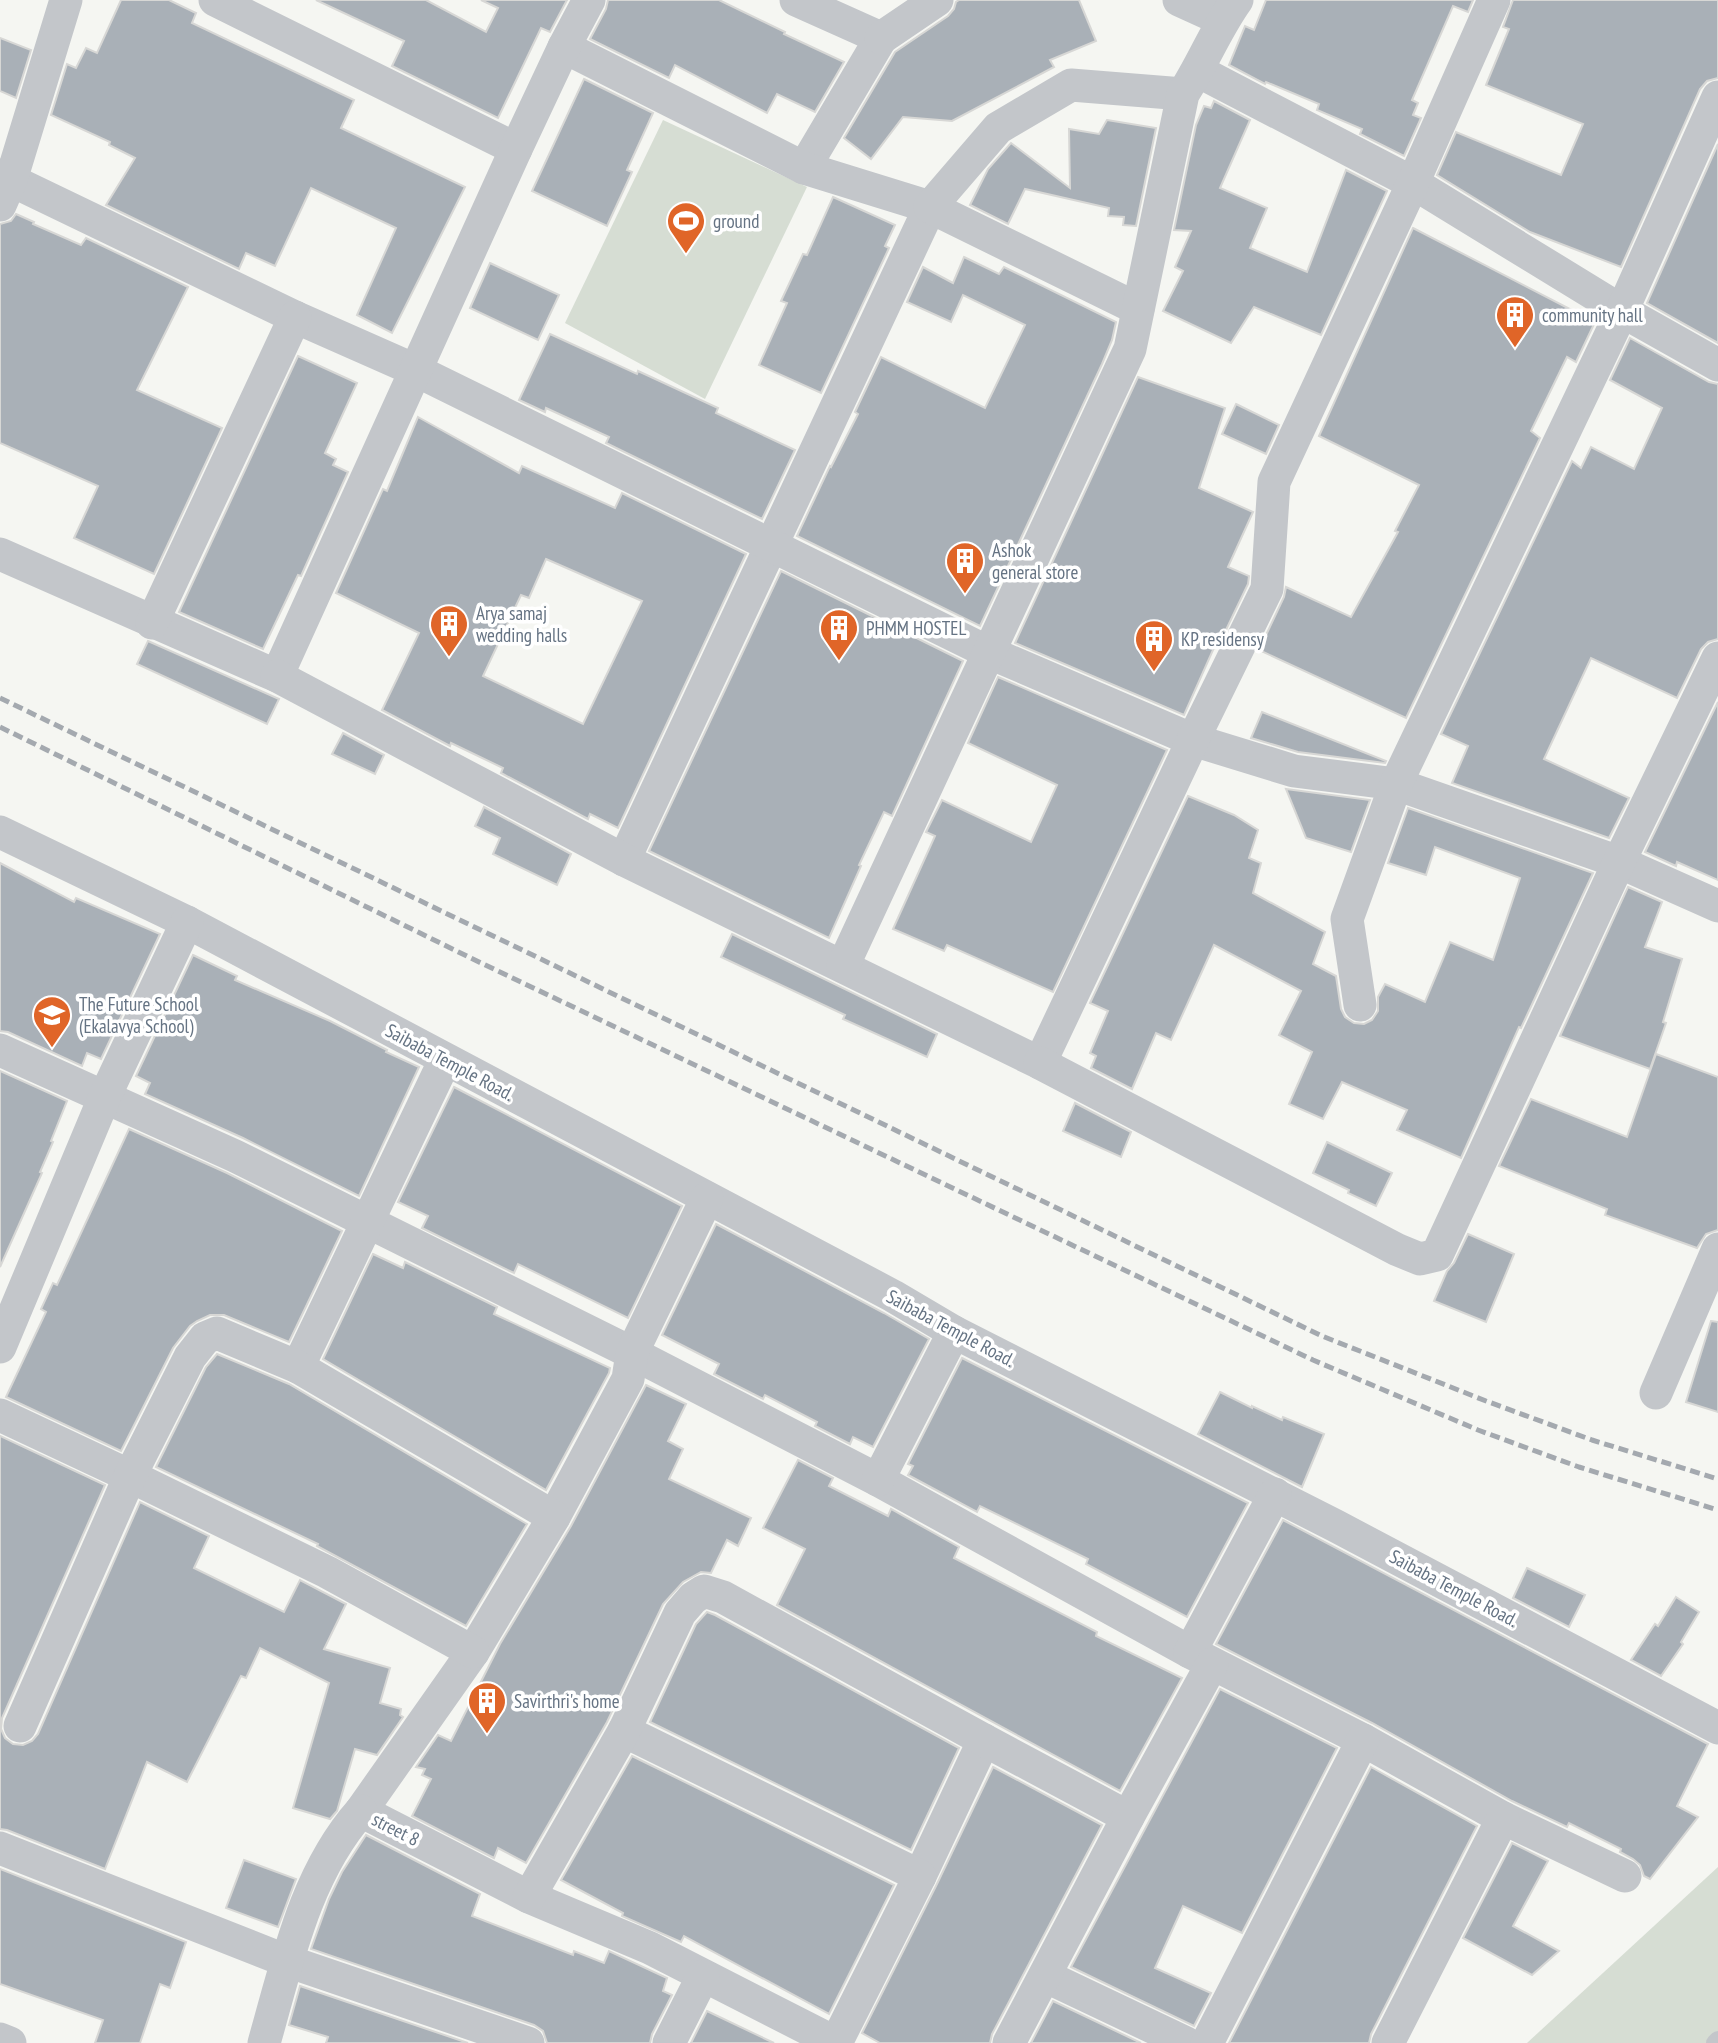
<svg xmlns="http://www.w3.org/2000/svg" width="1718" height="2043" font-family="'PT Sans Narrow',sans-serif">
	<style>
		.green { fill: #d6ddd3 }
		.building { fill: #a9b0b7; stroke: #d7d7d5; stroke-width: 2; fill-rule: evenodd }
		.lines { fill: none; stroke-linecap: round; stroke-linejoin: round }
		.service { stroke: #c3c6ca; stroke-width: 18 }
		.minor { stroke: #c3c6ca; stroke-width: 33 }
		.rail { stroke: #a4a9af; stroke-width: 5; stroke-dasharray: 10 5; stroke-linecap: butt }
		.labels { text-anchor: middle; stroke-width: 7; stroke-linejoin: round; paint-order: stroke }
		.poi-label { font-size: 19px; fill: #657383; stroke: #fff; text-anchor: start }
		.street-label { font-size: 19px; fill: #657383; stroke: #fff }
	</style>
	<rect width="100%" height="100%" fill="#f5f6f2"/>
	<!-- green -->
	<g class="green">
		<polygon points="663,120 807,187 705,399 565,323"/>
		<polygon points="1718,1867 1718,2043 1527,2043"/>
	</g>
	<!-- building -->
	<g class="building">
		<polygon points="121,0 169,0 196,13 192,23 354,100 341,128 465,187 392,333 357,315 396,228 311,188 275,266 246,253 239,269 106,205 135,158 109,145 110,142 51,115 67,64 76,68 86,48 97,53"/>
		<polygon points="316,0 426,0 486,32 498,8 481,0 567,0 550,32 541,28 498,118 392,66 404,41"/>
		<polygon points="608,0 719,0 785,32 784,34 844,62 815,112 777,94 767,113 675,65 669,78 590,39 606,9"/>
		<polygon points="959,0 1079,0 1096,41 1050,60 1054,67 952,121 903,117 871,159 844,138 895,52 948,16 954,9 956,2"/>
		<polygon points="1266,0 1473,0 1468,12 1453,6 1412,100 1418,103 1413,115 1421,118 1404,156 1360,134 1362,129 1317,110 1319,104 1266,82 1265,84 1229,65 1245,26 1254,30"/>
		<polygon points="1513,0 1718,0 1718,78 1707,81 1700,89 1621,267 1530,232 1437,175 1456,132 1561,175 1583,124 1486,85 1509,29 1503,27"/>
		<polygon points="0,38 31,50 16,98 0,91"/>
		<polygon points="584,79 653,113 627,170 632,172 607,226 532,191"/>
		<polygon points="1214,101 1250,120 1220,188 1267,208 1250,248 1307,272 1346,170 1387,191 1321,335 1254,307 1231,343 1163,311 1183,271 1175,267 1191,231 1174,230 1196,125 1204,106 1211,108"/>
		<polygon points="1107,120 1156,128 1136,226 1123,225 1124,217 1108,216 1109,208 1025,189 1008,224 970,205 988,169 1011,143 1070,188 1069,129 1099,134"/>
		<polygon points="1718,144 1718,343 1647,303"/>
		<polygon points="833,197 895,225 885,246 889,248 821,393 759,365 787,303 781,301 803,254 807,255"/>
		<polygon points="16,214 34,222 33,224 81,245 86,238 188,287 137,390 222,428 154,574 74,538 98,486 0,443 0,224 11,221"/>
		<polygon points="1413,228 1595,322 1576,362 1567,357 1531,431 1540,438 1406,718 1259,650 1284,597 1286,587 1351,617 1398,532 1395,531 1419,485 1319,436"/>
		<polygon points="964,257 999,274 1004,267 1116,322 1112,340 1102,364 980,626 797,536 830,466 831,467 858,414 855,412 881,357 985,408 1025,325 963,295 951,322 907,302 923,267 953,283"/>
		<polygon points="490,263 559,295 538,340 470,308"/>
		<polygon points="550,334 637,374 638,371 718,408 716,413 795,450 762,519 606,443 609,437 546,408 545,412 519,400"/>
		<polygon points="1630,338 1709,382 1718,384 1718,639 1708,642 1701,649 1677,698 1591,658 1544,759 1629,798 1609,838 1452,783 1468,746 1441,734 1572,461 1581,468 1591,447 1634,469 1662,408 1610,380"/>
		<polygon points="298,356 357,383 325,453 336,459 333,465 348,472 301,576 298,575 263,649 179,612"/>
		<polygon points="1138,377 1225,408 1199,488 1253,512 1228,567 1249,576 1248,584 1224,634 1221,632 1184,715 1015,643"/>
		<polygon points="1236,404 1279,425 1266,454 1222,434"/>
		<path d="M 418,417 L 519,473 L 522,466 L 615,508 L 622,493 L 746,554 L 618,828 L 590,814 L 588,819 L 501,773 L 503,768 L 451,743 L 450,746 L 382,710 L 419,633 L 336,593 L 383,489 L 387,491 ZM 546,559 L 642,601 L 583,724 L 483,676 L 521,595 L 529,598 Z"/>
		<polygon points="781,571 963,661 892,816 884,812 859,865 861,866 829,938 649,851"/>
		<polygon points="148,641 279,699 267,724 137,664"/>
		<polygon points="998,677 1167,750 1053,992 947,945 944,951 893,929 935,836 926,832 942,800 1031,842 1057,785 968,743"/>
		<polygon points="1718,702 1718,880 1677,862 1676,866 1645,852"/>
		<polygon points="1262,712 1386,761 1385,763 1298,752 1251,738"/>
		<polygon points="343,733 384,755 375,774 332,754"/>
		<polygon points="1286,789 1370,800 1351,852 1306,838"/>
		<polygon points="1188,796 1234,815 1258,830 1249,858 1261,863 1253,893 1325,932 1313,964 1336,976 1341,1009 1345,1017 1354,1023 1364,1024 1372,1020 1378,1011 1378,997 1385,984 1425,1002 1450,942 1493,960 1520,878 1435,847 1426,875 1388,863 1408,808 1593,873 1521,1028 1519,1027 1461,1158 1397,1130 1407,1110 1342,1082 1323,1119 1289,1104 1312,1052 1279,1035 1301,991 1214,945 1171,1040 1156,1033 1132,1089 1091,1068 1096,1056 1090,1053 1108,1011 1090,1003"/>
		<polygon points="484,807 571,854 557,885 493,854 500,838 475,826"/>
		<polygon points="0,863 74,902 76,898 160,934 101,1059 87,1053 82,1066 8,1032 0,1031"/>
		<polygon points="1628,887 1662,902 1645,947 1682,959 1663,1022 1666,1023 1650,1069 1560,1036"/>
		<polygon points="732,934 937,1034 927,1057 843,1019 845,1015 721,957"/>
		<polygon points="193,955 237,976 235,980 330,1021 387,1050 386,1052 419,1067 359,1196 243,1138 145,1094 150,1083 136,1076"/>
		<polygon points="1656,1054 1718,1077 1718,1230 1706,1234 1697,1248 1605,1215 1607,1209 1499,1166 1531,1099 1627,1137"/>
		<polygon points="0,1071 67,1101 51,1141 53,1142 40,1172 42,1173 0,1267"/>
		<polygon points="454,1087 682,1206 628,1318 518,1264 514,1273 422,1228 428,1216 398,1202"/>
		<polygon points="1075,1103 1131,1132 1121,1157 1063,1131"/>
		<polygon points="129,1129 227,1173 342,1231 289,1342 224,1315 210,1315 197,1321 190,1326 173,1348 121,1451 6,1397 46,1312 41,1309 53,1283 57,1285"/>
		<polygon points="1327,1142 1392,1173 1376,1206 1348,1193 1349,1190 1313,1173"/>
		<polygon points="716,1224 884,1313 929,1339 873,1447 853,1437 850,1444 815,1426 817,1422 765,1395 763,1399 714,1374 719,1364 662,1335"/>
		<polygon points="1468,1234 1514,1254 1486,1322 1434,1301 1447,1271 1454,1263"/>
		<polygon points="373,1254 403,1268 405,1262 497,1307 494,1314 610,1368 609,1373 546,1490 323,1359"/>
		<polygon points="1711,1321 1718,1322 1718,1412 1686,1402"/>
		<polygon points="217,1354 289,1384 527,1524 466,1626 317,1546 318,1544 156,1467 206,1367"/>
		<polygon points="962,1358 1248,1503 1187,1617 1086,1564 1088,1559 980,1506 977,1512 908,1475 913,1466 908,1464"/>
		<polygon points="646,1385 686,1404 668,1441 683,1449 669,1479 751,1518 738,1546 727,1540 711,1573 701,1572 683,1582 663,1604 607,1722 526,1863 498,1848 494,1858 412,1816 431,1779 422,1775 425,1769 416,1767 438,1735 451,1741 500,1644 571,1526"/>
		<polygon points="1220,1392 1252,1408 1252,1406 1282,1420 1283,1417 1324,1434 1302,1487 1198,1434"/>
		<polygon points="0,1436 105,1485 2,1718 1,1729 5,1738 13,1744 23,1745 32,1741 38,1734 140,1502 209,1536 194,1568 284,1612 300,1580 346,1604 324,1649 390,1668 380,1703 401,1709 400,1715 403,1717 377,1755 355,1749 337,1811 330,1819 293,1808 329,1683 260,1648 246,1678 241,1676 187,1782 147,1762 105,1869 7,1830 0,1829"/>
		<polygon points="798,1460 833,1478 829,1486 888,1516 891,1509 959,1547 954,1558 1097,1632 1096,1636 1182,1678 1120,1791 777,1605 805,1549 763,1528"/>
		<polygon points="1283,1520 1708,1744 1677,1806 1698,1817 1650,1879 1644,1876 1640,1865 1633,1859 1620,1852 1621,1849 1569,1823 1567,1827 1512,1801 1372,1723 1216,1644"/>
		<polygon points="1527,1568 1585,1595 1569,1627 1513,1598"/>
		<polygon points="1676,1597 1699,1612 1681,1642 1683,1644 1661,1676 1631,1660 1655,1624 1658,1626"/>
		<polygon points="707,1612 715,1615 959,1748 911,1850 650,1722 696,1624"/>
		<polygon points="1220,1689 1337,1748 1242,1933 1183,1906 1155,1968 1211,1993 1194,2026 1071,1967"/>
		<polygon points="632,1756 894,1885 829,2014 684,1936 681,1942 622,1916 623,1913 561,1880"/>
		<polygon points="993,1767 1102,1825 992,2034 990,2043 880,2043 862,2033 937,1884"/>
		<polygon points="1371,1767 1477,1826 1371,2034 1369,2043 1229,2043"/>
		<polygon points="366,1835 480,1894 472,1916 573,1955 574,1951 604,1963 609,1951 667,1978 663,1991 672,1995 652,2034 650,2043 547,2043 543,2031 534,2025 311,1949 329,1899 342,1872"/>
		<polygon points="1512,1843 1548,1861 1513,1926 1559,1951 1532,1975 1463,1938"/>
		<polygon points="244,1860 296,1879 278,1927 226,1908"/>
		<polygon points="0,1869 186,1942 170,1988 160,1984 140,2043 95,2043 103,2020 0,1984"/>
		<polygon points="300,1986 468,2043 326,2043 328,2037 289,2025"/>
		<polygon points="1053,2001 1141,2043 1031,2043"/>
		<polygon points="707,2011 774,2043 691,2043"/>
	</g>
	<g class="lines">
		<!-- service -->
		<polyline class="service" points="1715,2043 1718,2040"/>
		<!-- minor -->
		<g class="minor">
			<polyline points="215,0 516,149"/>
			<polyline points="796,0 881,38 804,168"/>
			<polyline points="1179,0 1223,20"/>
			<polyline points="881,38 937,0"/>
			<polyline points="564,47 804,168 930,207 624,860"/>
			<polyline points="1198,71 1413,183 1622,311 1718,365"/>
			<polyline points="0,175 295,317 415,370 988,652 1193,740 1294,771 1396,784 1619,862 1718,906"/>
			<polyline points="0,205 11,180 66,0"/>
			<polyline points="1138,309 930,207 998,128 1071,85 1183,94"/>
			<polyline points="0,554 277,676 516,149 564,47 589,0"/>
			<polyline points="152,623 295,317"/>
			<polyline points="277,676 624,860 1040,1063 1193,740 1267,589 1274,482 1413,183 1494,0"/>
			<polyline points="0,832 187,922 893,1296 954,1332 1336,1526 1718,1728"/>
			<path d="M 843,966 L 1130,349 L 1183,94 C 1203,63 1216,29 1237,0"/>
			<polyline points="1360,1005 1347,919 1396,784 1622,311 1718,97"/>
			<polyline points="0,1050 235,1156 632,1353 878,1480 1190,1652 1363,1740 1503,1818 1625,1876"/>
			<polyline points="1040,1063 1398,1250 1420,1259 1437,1255 1619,862 1718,658"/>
			<polyline points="707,1198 632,1353 628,1379 554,1517 473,1652 361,1811 529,1897 650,1948 836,2043 920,1876 984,1740"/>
			<polyline points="0,1347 105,1096 187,922"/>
			<polyline points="298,1367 445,1060"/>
			<polyline points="1656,1393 1718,1249"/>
			<polyline points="0,1415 130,1476 327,1572 473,1652"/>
			<polyline points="878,1480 954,1332"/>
			<polyline points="1190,1652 1275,1494"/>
			<polyline points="20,1726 130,1476 190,1357 205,1338 217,1333 298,1367 554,1517"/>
			<polyline points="624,1731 920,1876"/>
			<polyline points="0,1848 287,1961 528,2043"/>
			<polyline points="529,1897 624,1731 680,1613 693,1598 704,1591 723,1597 984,1740 1128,1817"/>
			<polyline points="1045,1976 1186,2043"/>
			<polyline points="0,2039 10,2043"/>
			<path d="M 264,2043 C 287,1963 305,1874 361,1811"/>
			<polyline points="669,2043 703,1976"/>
			<polyline points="1009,2043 1128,1817 1212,1664"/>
			<polyline points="1207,2043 1363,1740"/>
			<polyline points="1388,2043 1503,1818"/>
		</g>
		<!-- rail -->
		<g class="rail">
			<polyline points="0,698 1322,1336 1486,1401 1592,1440 1718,1479"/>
			<polyline points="0,727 479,962 1313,1360 1478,1430 1579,1467 1718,1510"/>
		</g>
	</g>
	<!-- icons -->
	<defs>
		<symbol id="stadium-pin" viewBox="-11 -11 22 30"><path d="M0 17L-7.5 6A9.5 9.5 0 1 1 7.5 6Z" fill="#e06528" stroke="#fff"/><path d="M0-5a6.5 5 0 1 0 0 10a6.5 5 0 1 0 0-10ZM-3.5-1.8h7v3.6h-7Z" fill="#fff"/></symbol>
		<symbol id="building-pin" viewBox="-11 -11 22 30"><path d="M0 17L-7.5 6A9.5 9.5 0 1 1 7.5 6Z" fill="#e06528" stroke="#fff"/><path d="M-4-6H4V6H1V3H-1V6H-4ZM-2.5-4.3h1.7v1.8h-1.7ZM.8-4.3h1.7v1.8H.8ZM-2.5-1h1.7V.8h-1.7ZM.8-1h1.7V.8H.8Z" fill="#fff"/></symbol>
		<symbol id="university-pin" viewBox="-11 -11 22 30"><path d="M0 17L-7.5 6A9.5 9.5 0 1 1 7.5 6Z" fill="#e06528" stroke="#fff"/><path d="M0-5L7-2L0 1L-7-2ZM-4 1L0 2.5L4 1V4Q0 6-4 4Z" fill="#fff"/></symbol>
	</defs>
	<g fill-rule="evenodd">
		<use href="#stadium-pin" x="664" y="199" width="44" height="60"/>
		<use href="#building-pin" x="1493" y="293" width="44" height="60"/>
		<use href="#building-pin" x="943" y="539" width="44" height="60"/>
		<use href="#building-pin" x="427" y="602" width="44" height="60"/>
		<use href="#building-pin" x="817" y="606" width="44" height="60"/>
		<use href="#building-pin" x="1132" y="617" width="44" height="60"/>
		<use href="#university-pin" x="30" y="993" width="44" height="60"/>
		<use href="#building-pin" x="465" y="1679" width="44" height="60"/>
	</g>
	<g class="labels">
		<!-- poi labels -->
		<g class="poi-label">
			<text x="713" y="228">ground</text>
			<text x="1542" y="322">community hall</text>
			<text x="992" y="557">Ashok<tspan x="992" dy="22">general store</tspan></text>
			<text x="476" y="620">Arya samaj<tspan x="476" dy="22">wedding halls</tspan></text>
			<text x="866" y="635">PHMM HOSTEL</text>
			<text x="1181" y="646">KP residensy</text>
			<text x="79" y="1011">The Future School<tspan x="79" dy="22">(Ekalavya School)</tspan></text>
			<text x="514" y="1708">Savirthri's home</text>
		</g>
		<!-- street labels -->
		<g class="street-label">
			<text transform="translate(450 1062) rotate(28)" y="7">Saibaba Temple Road.</text>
			<text transform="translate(951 1328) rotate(28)" y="7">Saibaba Temple Road.</text>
			<text transform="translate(1454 1588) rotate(28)" y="7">Saibaba Temple Road.</text>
			<text transform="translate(396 1829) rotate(27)" y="7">street 8</text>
		</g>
	</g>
</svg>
